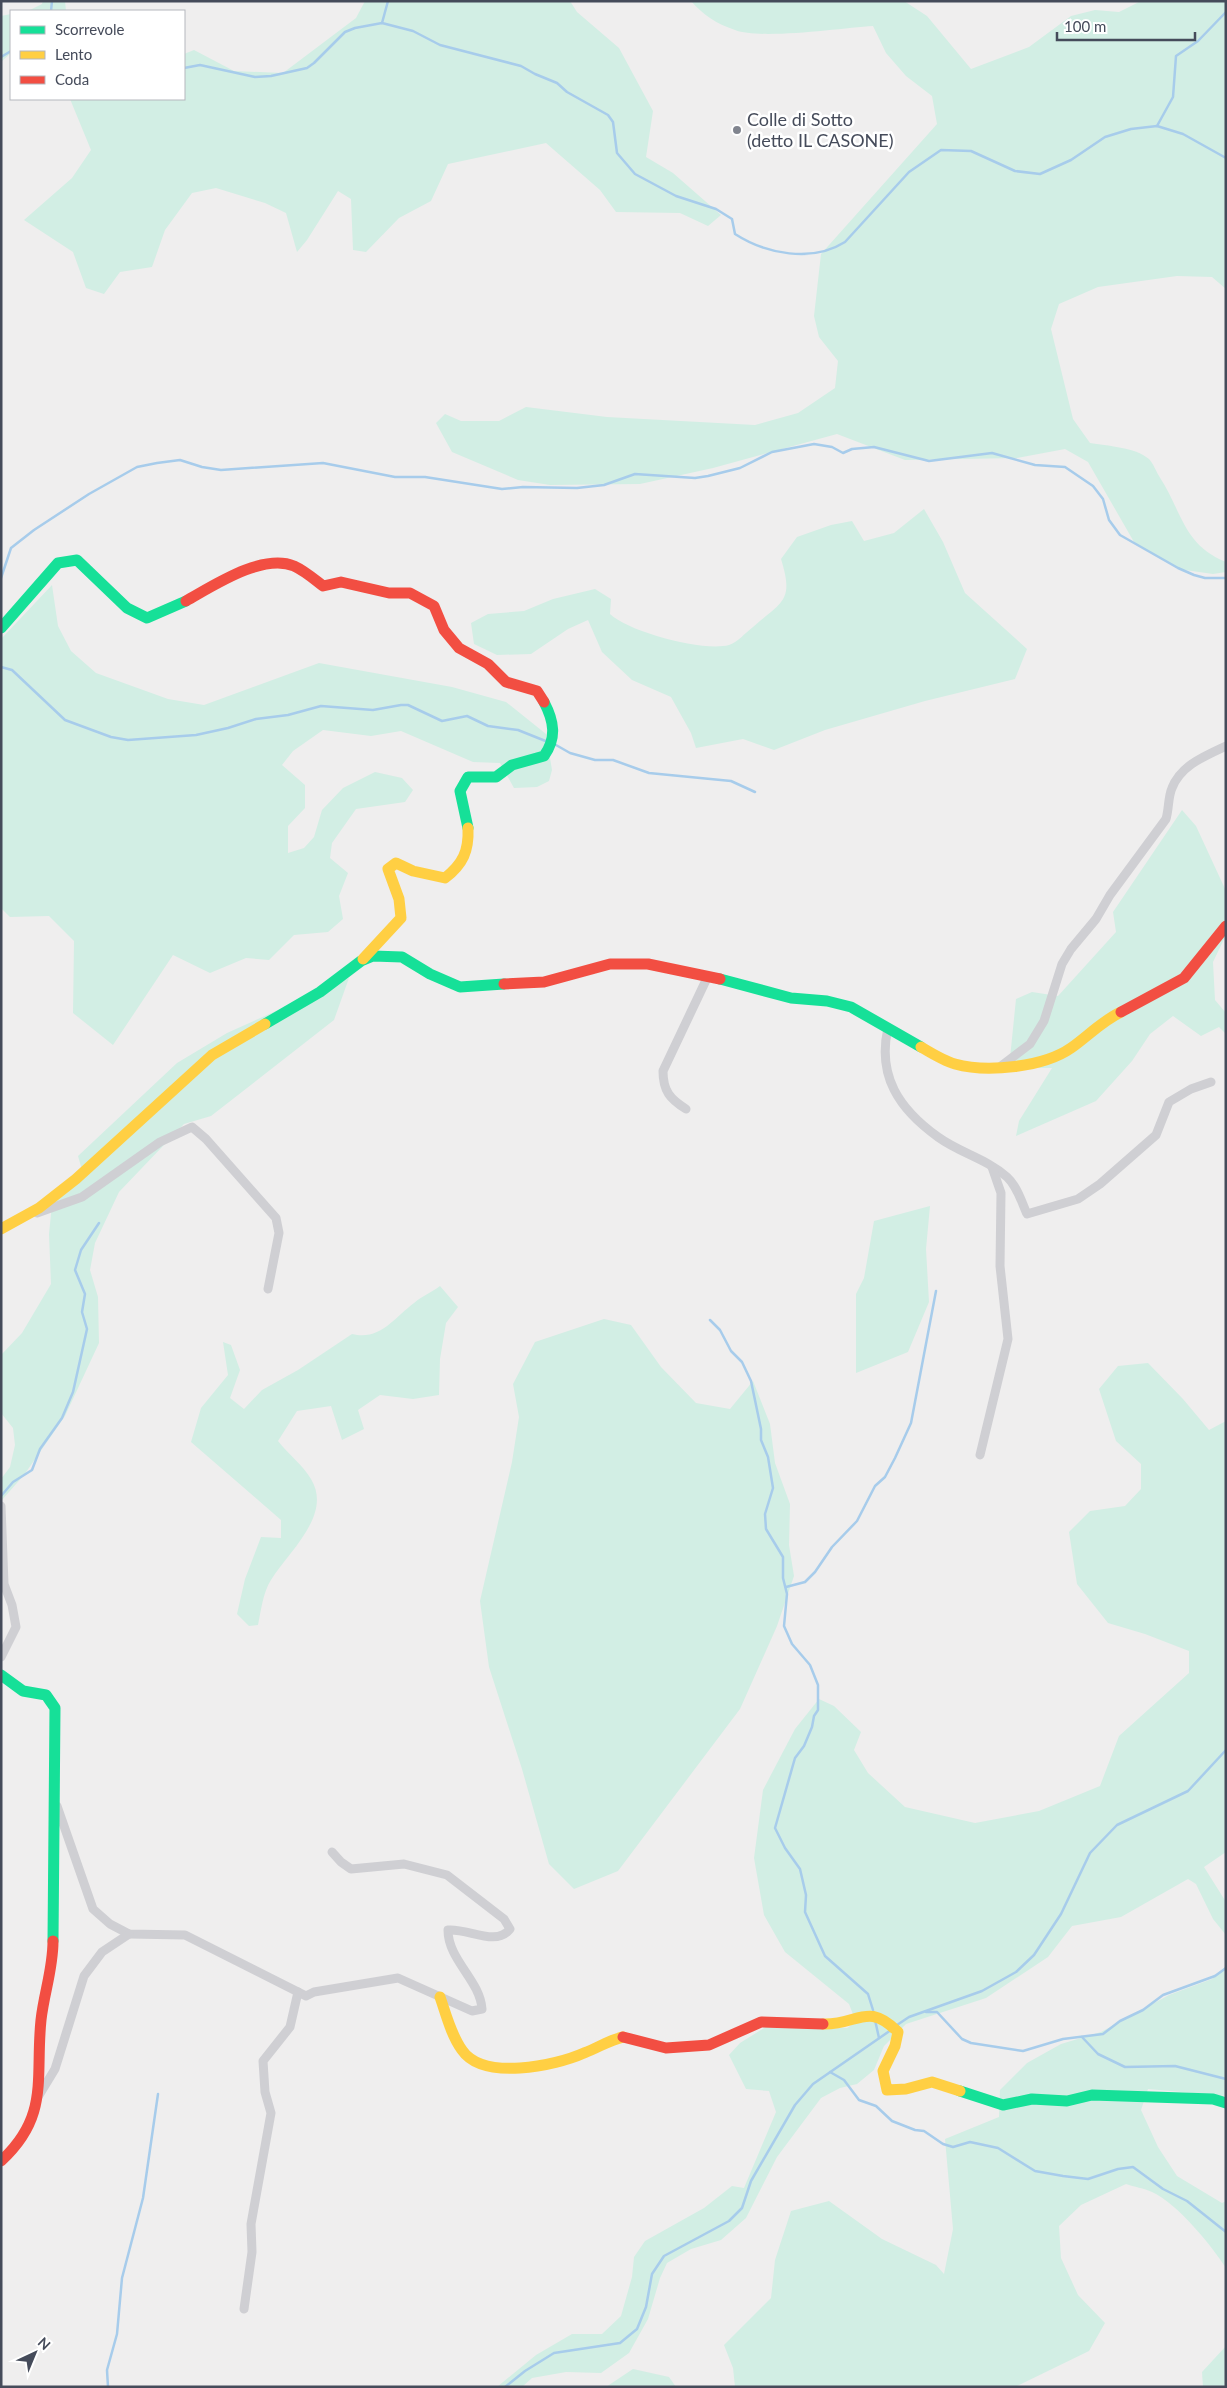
<svg xmlns="http://www.w3.org/2000/svg" width="1227" height="2388" font-family="Lato,sans-serif">
	<style>
		.green { fill: #d2eee4 }
		.lines { fill: none; stroke-linecap: round; stroke-linejoin: round }
		.stream { stroke: #a7cceb; stroke-width: 2.5 }
		.street { stroke: #cfcfd3; stroke-width: 9 }
		.fast { stroke: #16e098; stroke-width: 11 }
		.slow { stroke: #ffcf43; stroke-width: 11 }
		.jam { stroke: #f24e42; stroke-width: 11 }
		.poi-dot { fill: #80848e; stroke: #fff; stroke-width: 2 }
		.labels { text-anchor: middle; stroke-width: 5; stroke-linejoin: round; paint-order: stroke }
		.poi-label { font-size: 18px; fill: #454b5a; stroke: #fff; text-anchor: start }
	</style>
	<rect width="100%" height="100%" fill="#efeeee"/>
	<!-- green -->
	<g class="green">
		<polygon points="43,1 65,1 66,11 28,11 42,4"/>
		<polygon points="365,1 570,1 577,12 619,48 653,111 646,157 673,173 721,215 708,226 680,213 616,212 600,190 546,143 448,164 431,201 399,218 366,252 353,250 351,199 338,191 307,240 297,252 286,213 265,203 216,188 192,193 165,230 152,267 120,272 104,294 86,288 73,252 24,220 72,178 91,150 70,99 184,99 184,54 194,50 234,71 283,73 356,18"/>
		<path d="M 691,1 L 904,1 L 927,16 L 971,69 L 1029,47 L 1071,16 L 1095,10 L 1119,12 L 1141,1 L 1226,1 L 1226,289 L 1212,277 L 1177,276 L 1098,287 L 1059,304 L 1051,329 L 1073,419 L 1090,443 C 1107,446 1135,447 1149,459 C 1153,463 1156,471 1159,476 C 1182,511 1183,545 1226,562 L 1226,572 L 1213,574 L 1178,569 L 1134,542 L 1088,462 L 1065,449 L 1017,458 L 905,460 L 837,434 L 713,468 L 640,484 L 550,485 L 518,480 L 452,452 L 436,423 L 445,414 L 461,421 L 499,421 L 526,407 L 607,417 L 755,425 L 798,413 L 835,388 L 838,361 L 819,337 L 814,316 L 821,254 L 937,124 L 932,96 L 906,76 L 886,53 L 873,26 C 841,28 761,40 735,30 C 717,24 703,15 691,1 Z"/>
		<polygon points="11,14 11,53 1,62 1,16"/>
		<path d="M 924,509 L 943,542 L 965,593 L 1027,649 L 1015,679 L 925,701 L 825,730 L 774,750 L 743,739 L 696,748 L 691,733 L 671,697 L 632,680 L 602,652 L 588,620 L 568,629 L 531,654 L 497,655 L 474,644 L 471,623 L 488,614 L 524,611 L 553,599 L 595,589 L 611,599 L 610,614 C 629,632 703,652 729,645 C 737,643 746,632 753,627 C 783,601 794,601 781,559 L 797,537 L 831,525 L 852,521 L 864,541 L 894,533 Z"/>
		<polygon points="52,585 58,626 71,651 96,673 168,699 204,705 319,663 452,687 506,702 546,734 552,770 549,781 537,787 514,788 500,763 473,762 401,731 371,736 323,730 293,751 282,765 305,785 305,808 288,826 288,853 304,848 314,837 322,810 343,788 375,772 402,778 413,790 405,802 356,809 332,843 330,858 348,873 339,896 343,919 328,932 294,935 269,960 246,958 210,973 173,955 113,1045 73,1013 74,941 49,916 10,917 1,908 1,639"/>
		<polygon points="1182,810 1196,826 1226,891 1226,935 1213,962 1215,1000 1226,1013 1226,1034 1219,1027 1201,1036 1173,1016 1150,1034 1132,1061 1096,1101 1016,1136 1019,1121 1052,1068 1009,1068 1016,999 1032,992 1058,996 1116,932 1113,912"/>
		<polygon points="349,978 334,1020 211,1116 184,1124 119,1192 95,1243 90,1270 98,1297 99,1343 65,1416 24,1475 1,1501 1,1479 10,1467 15,1445 13,1428 1,1413 1,1355 22,1333 51,1284 49,1234 52,1204 84,1177 78,1156 177,1063 227,1033"/>
		<polygon points="930,1206 926,1249 929,1302 908,1352 856,1373 856,1294 864,1278 874,1221"/>
		<path d="M 440,1286 L 458,1307 L 446,1323 L 440,1359 L 439,1395 L 413,1399 L 380,1395 L 358,1410 L 364,1429 L 342,1440 L 331,1406 L 297,1411 L 278,1441 C 288,1454 303,1465 311,1479 C 333,1515 288,1552 271,1580 C 263,1592 261,1611 258,1625 L 249,1626 L 237,1614 L 245,1579 L 261,1537 L 281,1538 L 281,1520 L 191,1442 L 201,1408 L 228,1375 L 223,1342 L 231,1345 L 240,1370 L 230,1398 L 244,1409 L 262,1390 L 298,1370 L 352,1334 C 380,1341 394,1318 414,1303 C 422,1296 432,1292 440,1286 Z"/>
		<polygon points="604,1319 631,1325 661,1367 696,1403 730,1409 753,1381 770,1424 775,1463 790,1504 789,1545 794,1576 777,1626 740,1709 618,1871 574,1889 549,1864 522,1769 489,1667 480,1601 512,1462 519,1417 513,1384 535,1342"/>
		<polygon points="1148,1363 1183,1399 1209,1430 1226,1421 1226,1852 1204,1867 1226,1902 1226,1935 1213,1919 1196,1884 1188,1879 1121,1917 1072,1926 1048,1957 986,1998 906,2024 884,2046 874,2070 857,2084 840,2088 821,2098 777,2157 746,2218 721,2240 691,2249 667,2263 660,2278 648,2319 629,2353 601,2373 566,2372 532,2378 522,2387 497,2387 536,2355 572,2334 602,2334 621,2316 632,2277 634,2257 645,2241 704,2208 732,2186 744,2188 776,2112 769,2091 746,2089 729,2055 740,2043 769,2025 847,2028 856,2022 849,2004 785,1952 764,1915 754,1858 763,1790 795,1729 819,1699 834,1706 861,1732 854,1750 868,1773 905,1807 975,1823 1039,1811 1100,1786 1119,1736 1189,1673 1189,1651 1145,1634 1108,1623 1077,1584 1069,1532 1090,1511 1125,1506 1141,1489 1141,1464 1116,1441 1099,1389 1118,1366"/>
		<path d="M 1226,1966 L 1226,2096 L 1148,2089 L 1141,2110 L 1158,2147 L 1177,2176 L 1222,2203 L 1226,2201 L 1226,2268 C 1211,2245 1178,2204 1152,2192 C 1144,2188 1134,2187 1126,2184 L 1081,2205 L 1059,2226 L 1061,2258 L 1078,2295 L 1105,2323 L 1089,2351 L 1015,2387 L 735,2387 L 733,2368 L 724,2345 L 771,2298 L 775,2260 L 791,2211 L 829,2201 L 882,2239 L 936,2265 L 944,2274 L 953,2229 L 945,2139 L 999,2117 L 1000,2090 L 1027,2063 L 1061,2044 L 1101,2032 L 1169,1995 L 1212,1979 Z"/>
		<polygon points="1226,2346 1226,2387 1203,2387 1202,2372"/>
		<polygon points="633,2369 669,2377 676,2387 606,2387"/>
	</g>
	<g class="lines">
		<!-- stream -->
		<g class="stream">
			<polyline points="51,11 52,1"/>
			<polyline points="382,23 388,1"/>
			<polyline points="1,57 11,51"/>
			<path d="M 184,68 L 200,65 L 255,77 L 271,76 L 307,68 L 314,63 L 345,32 L 355,28 L 382,23 L 413,31 L 440,45 L 521,66 L 535,74 L 557,83 L 567,92 L 608,115 L 613,122 L 617,153 L 635,174 L 676,196 L 716,209 L 732,219 L 735,234 C 766,254 812,263 845,242 L 909,172 L 941,150 L 971,151 L 1015,171 L 1040,174 L 1071,160 L 1105,137 L 1131,129 L 1157,126 L 1183,134 L 1226,158"/>
			<polyline points="1157,126 1173,97 1176,56 1198,41 1226,12"/>
			<polyline points="1,578 11,548 34,530 89,494 137,467 157,463 180,460 202,467 221,470 323,463 395,477 425,477 502,489 523,487 577,488 604,485 635,474 695,478 708,476 740,468 772,452 814,444 832,447 843,453 852,449 874,447 929,461 992,453 1035,465 1065,467 1093,486 1103,499 1109,520 1120,535 1178,568 1194,575 1205,578 1226,578"/>
			<polyline points="1,667 12,670 65,720 111,737 128,740 196,735 228,728 256,719 288,715 321,706 373,710 401,705 408,705 442,721 467,716 488,726 518,730 548,742"/>
			<polyline points="556,745 570,753 595,760 613,760 649,773 731,781 755,792"/>
			<polyline points="710,1320 720,1330 731,1351 742,1362 751,1381 761,1429 761,1440 768,1457 773,1488 765,1514 766,1529 783,1557 783,1578 787,1594 784,1626 792,1644 810,1665 818,1685 818,1710 814,1716 812,1727 804,1746 795,1758 775,1828 785,1848 800,1869 806,1895 805,1912 825,1956 868,1994 873,2010"/>
			<polyline points="1,1496 13,1482 32,1470 40,1449 62,1418 73,1392 87,1329 82,1312 85,1294 75,1270 81,1250 99,1223"/>
			<polyline points="786,1587 805,1582 815,1572 832,1547 857,1521 875,1486 885,1477 895,1458 911,1423 936,1291"/>
			<polyline points="926,2012 937,2012 962,2039 971,2043 1023,2051 1063,2039 1103,2034 1120,2021 1143,2010 1163,1995 1215,1976 1226,1968"/>
			<polyline points="875,2020 879,2038"/>
			<polyline points="897,2025 909,2017 982,1991 1016,1972 1034,1955 1061,1914 1090,1853 1117,1825 1188,1791 1226,1750"/>
			<polyline points="1082,2037 1098,2054 1125,2067 1175,2066 1226,2079"/>
			<polyline points="830,2072 844,2080 859,2100 876,2106 892,2121 915,2130 924,2131 943,2144 953,2147 970,2142 998,2148 1035,2171 1063,2176 1088,2179 1118,2169 1133,2167 1163,2189 1187,2201 1226,2232"/>
			<polyline points="108,2387 107,2370 117,2334 122,2278 143,2198 158,2094"/>
			<polyline points="505,2387 525,2371 554,2353 620,2343 637,2329 646,2307 652,2274 664,2256 729,2221 742,2208 751,2181 795,2105 813,2084 891,2030"/>
		</g>
		<!-- street -->
		<g class="street">
			<path d="M 888,1028 C 877,1076 899,1109 938,1137 C 960,1153 987,1159 1007,1177 C 1017,1186 1022,1203 1027,1214 L 1078,1199 L 1100,1184 L 1156,1135 L 1169,1102 L 1191,1089 L 1211,1082"/>
			<path d="M 1001,1066 L 1030,1044 L 1044,1021 L 1062,964 L 1071,949 L 1096,919 L 1110,895 L 1166,819 C 1169,809 1168,797 1172,788 C 1181,765 1205,756 1226,746"/>
			<path d="M 686,1109 C 670,1099 663,1091 663,1071 L 708,976"/>
			<polyline points="37,1213 82,1197 160,1142 192,1127 206,1139 276,1218 279,1233 268,1289"/>
			<polyline points="980,1455 1008,1339 1000,1266 1001,1193 992,1167"/>
			<polyline points="1,1506 4,1584 12,1605 16,1627 1,1657"/>
			<path d="M 57,1806 L 93,1909 L 110,1924 L 129,1934 L 185,1935 L 306,1996 L 314,1992 L 398,1978 L 472,2011 L 482,2009 C 480,1980 448,1960 448,1930 C 468,1928 496,1947 510,1929 L 504,1919 L 447,1875 L 404,1864 L 351,1869 L 341,1862 L 332,1852"/>
			<polyline points="38,2097 55,2069 84,1976 102,1952 129,1934"/>
			<polyline points="244,2309 252,2252 251,2224 271,2113 265,2092 263,2061 290,2027 298,1992"/>
		</g>
		<!-- fast -->
		<g class="fast">
			<polyline points="1,628 58,563 77,560 127,608 147,618 186,601"/>
			<path d="M 468,828 L 460,791 L 468,777 L 496,777 L 512,765 L 544,756 C 557,738 554,721 544,702"/>
			<polyline points="720,979 791,998 827,1001 851,1007 921,1047"/>
			<polyline points="265,1024 320,992 361,961 373,956 402,957 430,974 460,987 504,984"/>
			<polyline points="1,1675 23,1691 46,1695 55,1708 53,1941"/>
			<polyline points="960,2091 1003,2105 1032,2099 1067,2101 1092,2095 1213,2099 1226,2103"/>
		</g>
		<!-- slow -->
		<g class="slow">
			<path d="M 363,959 L 401,918 L 399,899 L 388,869 L 396,863 L 413,871 L 445,878 C 463,864 469,851 468,828"/>
			<path d="M 921,1047 C 931,1053 944,1061 955,1064 C 987,1073 1044,1067 1071,1048 C 1088,1036 1102,1021 1121,1012"/>
			<polyline points="1,1229 39,1208 76,1179 212,1055 265,1024"/>
			<path d="M 440,1997 C 446,2014 451,2035 462,2050 C 483,2081 555,2066 584,2053 C 598,2048 609,2040 623,2037"/>
			<path d="M 823,2024 C 859,2025 867,2001 898,2032 L 895,2046 L 883,2071 L 887,2090 L 906,2089 L 932,2082 L 960,2091"/>
		</g>
		<!-- jam -->
		<g class="jam">
			<path d="M 186,601 C 213,586 262,553 294,566 C 305,571 314,579 323,586 L 341,582 L 389,593 L 410,593 L 434,606 L 444,630 L 459,648 L 488,664 L 506,682 L 537,691 L 544,702"/>
			<polyline points="504,984 544,982 610,964 648,964 720,979"/>
			<polyline points="1121,1012 1184,978 1226,926"/>
			<polyline points="623,2037 666,2048 709,2045 761,2022 823,2024"/>
			<path d="M 1,2161 C 50,2116 35,2078 41,2020 C 44,1993 53,1969 53,1941"/>
		</g>
	</g>
	<!-- markers -->
	<circle class="poi-dot" cx="737" cy="130" r="5"/>
	<g class="labels">
		<!-- poi labels -->
		<g class="poi-label">
			<text x="747" y="126">Colle di Sotto<tspan x="747" dy="21">(detto IL CASONE)</tspan></text>
		</g>
	</g>
	<!-- border -->
	<rect width="1227" height="2388" fill="none" stroke="#454b5a" stroke-width="5"/>
	<!-- legend -->
	<rect x="10" y="10" width="175" height="90" fill="#ffffff" stroke="#b5b7bd"/>
	<rect x="20" y="26" width="25" height="8" fill="#16e098" stroke="#b5b7bd"/>
	<text x="55" y="35" font-size="15" fill="#454b5a">Scorrevole</text>
	<rect x="20" y="51" width="25" height="8" fill="#ffcf43" stroke="#b5b7bd"/>
	<text x="55" y="60" font-size="15" fill="#454b5a">Lento</text>
	<rect x="20" y="76" width="25" height="8" fill="#f24e42" stroke="#b5b7bd"/>
	<text x="55" y="85" font-size="15" fill="#454b5a">Coda</text>
	<!-- north arrow -->
	<g transform="translate(35 2353) rotate(44)" stroke="#ffffff" stroke-width="4" paint-order="stroke">
	<path d="M0-4L9 19L0 12L-9 19Z" fill="#454b5a"/>
	<text y="-8" font-size="14" font-weight="bold" text-anchor="middle" fill="#454b5a">N</text>
	</g>
	<!-- scale -->
	<path d="M1057 32v8h138v-8" fill="none" stroke="#454b5a" stroke-width="2.5"/>
	<text x="1064" y="32" font-size="15" fill="#454b5a" stroke="#ffffff" stroke-width="4" paint-order="stroke">100 m</text>
</svg>
